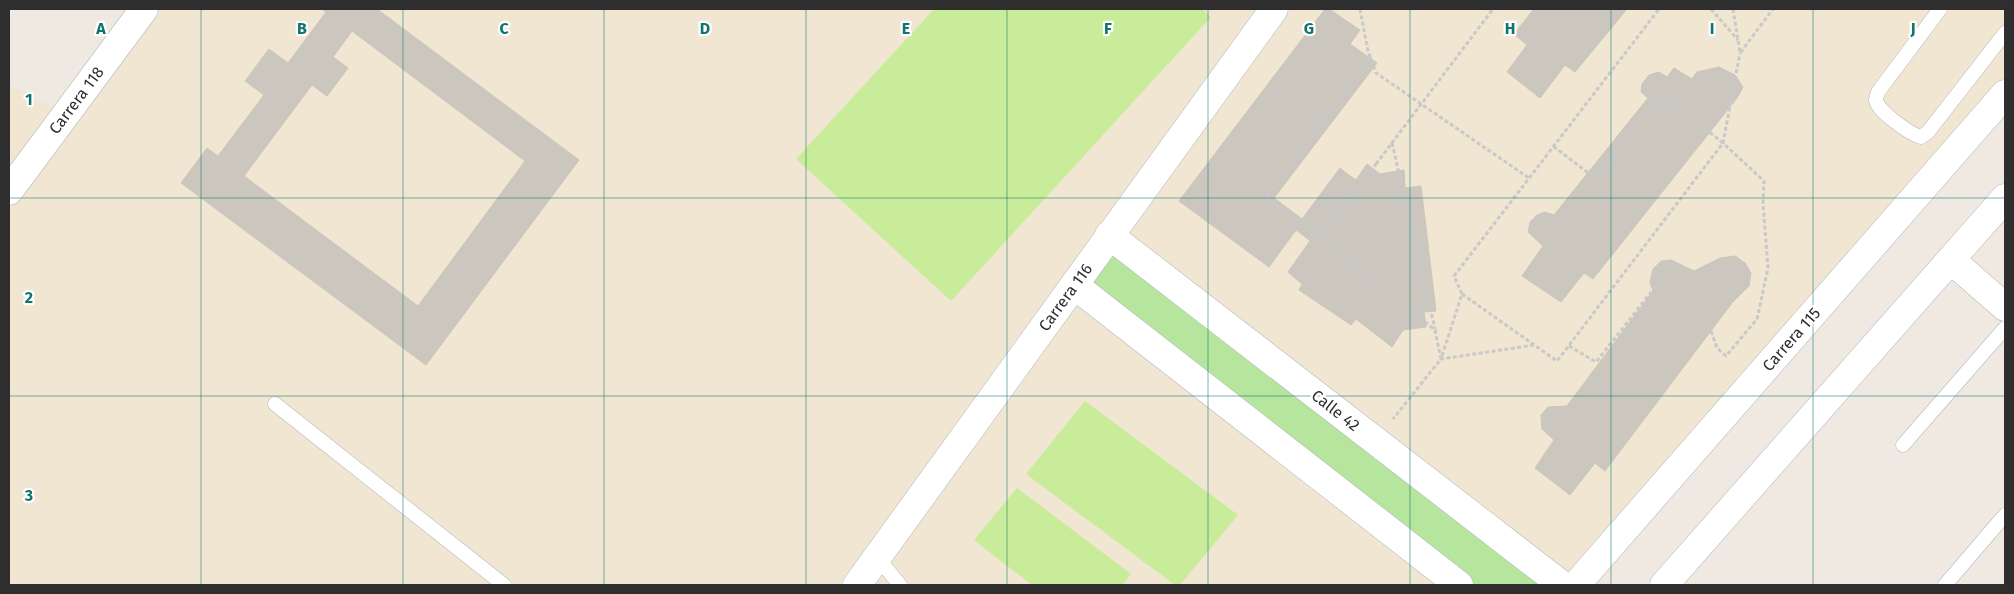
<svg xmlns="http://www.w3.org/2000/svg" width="2014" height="594" font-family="'Fira Sans',sans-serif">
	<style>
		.education { fill: #f0e6d1 }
		.green { fill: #b6e59e }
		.pitch { fill: #c9ec9a }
		.building { fill: #cbc7bf; stroke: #cbc5ba; fill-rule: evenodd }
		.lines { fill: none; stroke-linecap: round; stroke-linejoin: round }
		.lane-casing { stroke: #b4b7c1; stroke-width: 15 }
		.street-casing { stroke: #b4b7c1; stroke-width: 29 }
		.path { stroke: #c9c9c9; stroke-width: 3; stroke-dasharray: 4 2.5; stroke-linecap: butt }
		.lane { stroke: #fff; stroke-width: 14 }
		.street { stroke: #fff; stroke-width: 28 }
		.grid { fill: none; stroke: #0f766e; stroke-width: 1; stroke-opacity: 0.55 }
		.labels { text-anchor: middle; stroke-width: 4.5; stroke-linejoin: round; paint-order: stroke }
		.street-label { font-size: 16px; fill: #2e2e2e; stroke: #fff }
		.grid-label { font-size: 16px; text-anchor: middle; font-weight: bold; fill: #0f766e; stroke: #fff; stroke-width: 4.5; stroke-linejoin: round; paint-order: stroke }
	</style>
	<rect width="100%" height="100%" fill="#efe9e1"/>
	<!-- education -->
	<polygon class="education" points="144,9 2005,9 2005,94 1576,585 9,585 9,85 66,114"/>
	<!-- green -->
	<polygon class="green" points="1109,235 1562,585 1459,585 1074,285"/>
	<!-- pitch -->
	<g class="pitch">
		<polygon points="934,9 1202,9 1211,17 951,301 796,159"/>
		<polygon points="1085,401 1238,515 1180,585 1175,585 1026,474"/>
		<polygon points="1017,488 1131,574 1122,585 1032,585 974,540"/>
	</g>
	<!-- building -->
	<g class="building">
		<path d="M 322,9 L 377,9 L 579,160 L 426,365 L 181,183 L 207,148 L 218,156 L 264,95 L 245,81 L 269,49 L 288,63 L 326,12 ZM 352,31 L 525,161 L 418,306 L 244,176 L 312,85 L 327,96 L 348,68 L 333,57 Z"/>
		<polygon points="1325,9 1329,9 1360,30 1350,44 1377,63 1274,198 1302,219 1340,168 1350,176 1303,235 1296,230 1269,267 1179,201"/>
		<polygon points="1534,9 1627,9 1575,72 1565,65 1540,98 1507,72 1527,45 1514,34"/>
		<polygon points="1719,67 1735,75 1743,87 1737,98 1593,279 1584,273 1561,302 1522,276 1543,246 1528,232 1530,222 1537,215 1545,212 1554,215 1648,98 1641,92 1642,84 1649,75 1659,72 1667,77 1674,68 1692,79 1697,72"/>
		<polygon points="1367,164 1380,174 1404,170 1405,188 1421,186 1436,311 1424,312 1426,327 1403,330 1392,347 1356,319 1351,325 1299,290 1302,284 1288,272 1310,241 1303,235 1350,176 1356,180"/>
		<polygon points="1735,256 1745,263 1751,273 1749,286 1732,303 1605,471 1595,463 1570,495 1535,468 1554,440 1542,429 1541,415 1548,407 1567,406 1653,291 1650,282 1653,269 1661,261 1671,260 1694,271 1720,258"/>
	</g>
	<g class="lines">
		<defs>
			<g id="lane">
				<path d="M 1940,9 L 1878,92 C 1877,95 1876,97 1876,100 C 1877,111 1910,134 1921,137 L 1928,132 L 2005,33"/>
				<polyline points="275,404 504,585"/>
				<polyline points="1903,445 2005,328"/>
				<polyline points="877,557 900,585"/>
				<polyline points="1945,585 2005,515"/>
			</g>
			<g id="street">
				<polyline points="9,191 144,9"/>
				<polyline points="1109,235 1562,585"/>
				<polyline points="1951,260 2005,307"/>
				<polyline points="1074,285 1459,585"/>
				<polyline points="857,585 1274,9"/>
				<polyline points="1576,585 2005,94"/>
				<polyline points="1664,585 2005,198"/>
			</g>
		</defs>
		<!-- lane casing -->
		<use href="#lane" class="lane-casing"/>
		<!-- street casing -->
		<use href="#street" class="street-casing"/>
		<!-- path -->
		<g class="path">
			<polyline points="1360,9 1368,51 1376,73 1529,178"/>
			<polyline points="1711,9 1738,40"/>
			<polyline points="1733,9 1740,53 1773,9"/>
			<polyline points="1371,57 1266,197 1435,330 1441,359 1393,419"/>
			<polyline points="1392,143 1435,329"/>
			<polyline points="1376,164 1493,9"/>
			<polyline points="1318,238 1377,163"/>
			<polyline points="1462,294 1557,361 1723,143 1662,94 1595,178 1553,146"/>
			<polyline points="1534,345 1441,359 1462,294 1454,276 1659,9"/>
			<polyline points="1569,346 1596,362 1660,281 1706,317 1717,348 1726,356 1757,319 1768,268 1763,204 1764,181 1723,143 1740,53"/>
		</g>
		<!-- lane -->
		<use href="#lane" class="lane"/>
		<!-- street -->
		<use href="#street" class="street"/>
	</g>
	<!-- grid -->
	<path class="grid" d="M 201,9 L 201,585M 403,9 L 403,585M 604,9 L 604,585M 806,9 L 806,585M 1007,9 L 1007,585M 1208,9 L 1208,585M 1410,9 L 1410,585M 1611,9 L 1611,585M 1813,9 L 1813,585M 9,198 L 2005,198M 9,396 L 2005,396"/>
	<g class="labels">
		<!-- street labels -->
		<g class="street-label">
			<text transform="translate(76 100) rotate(-53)" y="6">Carrera 118</text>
			<text transform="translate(1065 297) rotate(-54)" y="6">Carrera 116</text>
			<text transform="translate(1791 339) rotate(-49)" y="6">Carrera 115</text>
			<text transform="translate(1336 410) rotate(38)" y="6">Calle 42</text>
		</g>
	</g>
	<g class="grid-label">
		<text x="101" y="34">A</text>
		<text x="302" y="34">B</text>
		<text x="504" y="34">C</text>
		<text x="705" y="34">D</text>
		<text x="906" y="34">E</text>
		<text x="1108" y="34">F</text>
		<text x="1309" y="34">G</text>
		<text x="1510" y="34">H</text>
		<text x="1712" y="34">I</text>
		<text x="1913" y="34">J</text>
		<text x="29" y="105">1</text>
		<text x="29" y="303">2</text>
		<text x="29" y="501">3</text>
	</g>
	<!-- border -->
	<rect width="2014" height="594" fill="none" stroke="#2e2e2e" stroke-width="20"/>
</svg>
